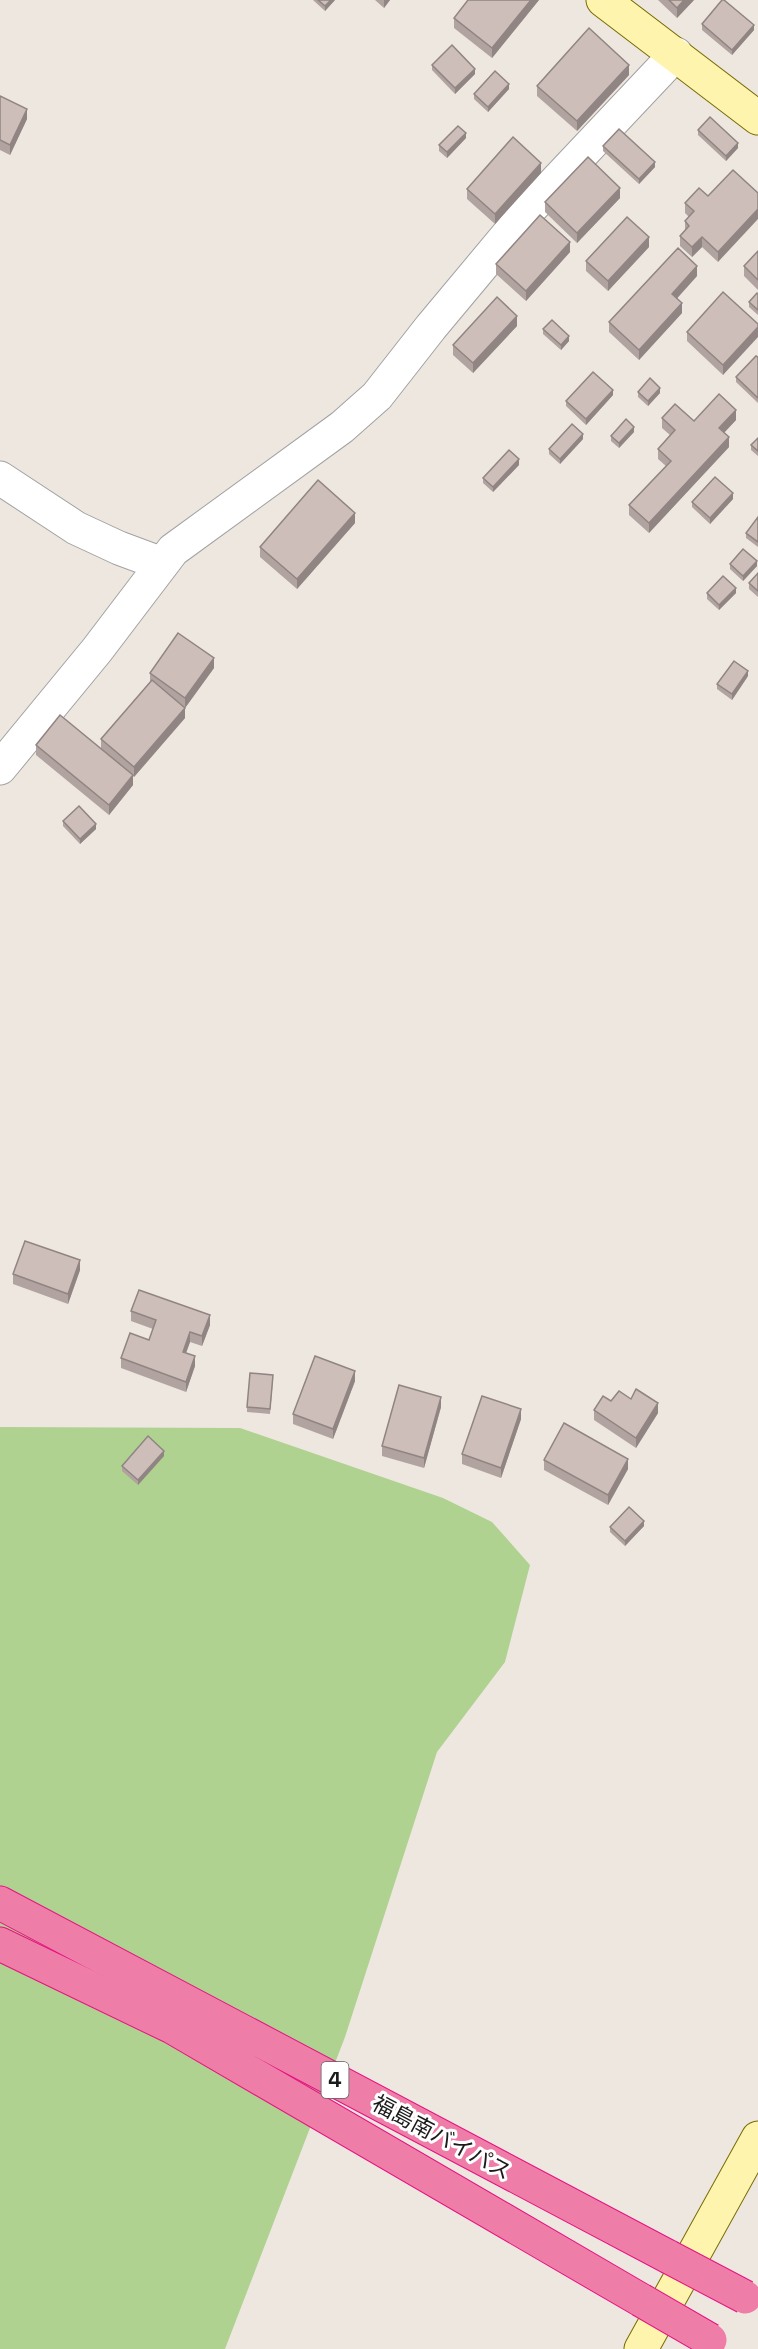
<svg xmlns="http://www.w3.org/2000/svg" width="758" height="2349" font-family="'Space Grotesk','Noto Sans JP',sans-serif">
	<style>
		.forest { fill: #afd290 }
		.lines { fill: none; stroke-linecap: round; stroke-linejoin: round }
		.street-casing { stroke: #a2a2a2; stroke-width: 35 }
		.secondary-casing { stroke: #756c00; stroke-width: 35 }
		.highway-casing { stroke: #e61382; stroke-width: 35 }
		.street { stroke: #fff; stroke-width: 33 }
		.secondary { stroke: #fff4ad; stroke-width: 33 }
		.highway { stroke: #ee7ea8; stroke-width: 33 }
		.highway-bridge-casing { stroke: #e61382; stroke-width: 35; stroke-linecap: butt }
		.highway-bridge { stroke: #ee7ea8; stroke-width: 33 }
		.wall { fill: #b1a39f }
		.shaded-wall { fill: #908582 }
		.building { fill: #cebeb9; stroke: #908582; stroke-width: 1.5 }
		.labels { text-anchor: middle; stroke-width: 6; stroke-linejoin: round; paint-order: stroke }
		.shield { fill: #fff; stroke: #5f5f5f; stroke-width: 1.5 }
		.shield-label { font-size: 21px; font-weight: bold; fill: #1b1b1b }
		.street-label { font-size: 22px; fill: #1b1b1b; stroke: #fff }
	</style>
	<rect width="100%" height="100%" fill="#eee7e0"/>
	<!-- forest -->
	<polygon class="forest" points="0,1427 240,1428 443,1498 492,1522 530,1565 505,1662 437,1752 345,2037 225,2349 0,2349"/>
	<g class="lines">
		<defs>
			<g id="street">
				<polyline points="0,478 76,528 119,548 162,564"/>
				<polyline points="0,768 97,650 173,550 342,427 377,396 431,327 527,212 676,54"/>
			</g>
			<g id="secondary">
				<polyline points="603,0 758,118"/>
				<polyline points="641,2349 758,2138"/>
			</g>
			<g id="highway">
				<polyline points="0,1903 669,2257"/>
				<polyline points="0,1944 172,2027 641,2300"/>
			</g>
		</defs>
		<!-- street casing -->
		<use href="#street" class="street-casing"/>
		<!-- secondary casing -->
		<use href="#secondary" class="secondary-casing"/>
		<!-- highway casing -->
		<use href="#highway" class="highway-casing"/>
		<!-- street -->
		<use href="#street" class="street"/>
		<!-- secondary -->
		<use href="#secondary" class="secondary"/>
		<!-- highway -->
		<use href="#highway" class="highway"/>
		<defs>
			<g id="highway-bridge">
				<polyline points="669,2257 745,2297"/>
				<polyline points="641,2300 710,2340"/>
			</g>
		</defs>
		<!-- highway-bridge casing -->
		<use href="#highway-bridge" class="highway-bridge-casing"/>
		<!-- highway-bridge -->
		<use href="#highway-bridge" class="highway-bridge"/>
	</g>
	<!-- wall -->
	<g class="wall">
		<polygon points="313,0 335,0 325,11"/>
		<polygon points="375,0 390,0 384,8"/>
		<polygon points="539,0 492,58 454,28 454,18"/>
		<polygon points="658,0 694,0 677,18"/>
		<polygon points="702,24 754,30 732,55 702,30"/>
		<polygon points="432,65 475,74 455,94 432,70"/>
		<polygon points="629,75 577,131 537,96 537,86"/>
		<polygon points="509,89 488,112 474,99 474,94"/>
		<polygon points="0,96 27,119 10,155 0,150"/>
		<polygon points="698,130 738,148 726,161 698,135"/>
		<polygon points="466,138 447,158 439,151 439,145"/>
		<polygon points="603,146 655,167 639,184 603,151"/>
		<polygon points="733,170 718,262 702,247 692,257 680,246 680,236 685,230 685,221 689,217 685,213 685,203 708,196"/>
		<polygon points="541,173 495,224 467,199 467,189"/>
		<polygon points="620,198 577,243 545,212 545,202"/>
		<polygon points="649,247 608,291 586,271 586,261"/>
		<polygon points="758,251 758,290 744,276 744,266"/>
		<polygon points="570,252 526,301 496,274 496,264"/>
		<polygon points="697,276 677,298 682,313 639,360 609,332 609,322"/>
		<polygon points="758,294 758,315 749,307 749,302"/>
		<polygon points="758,324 723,375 687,341 687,332"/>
		<polygon points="517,326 473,373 453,355 453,345"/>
		<polygon points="543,329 569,341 561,350 543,334"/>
		<polygon points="758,357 758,403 736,382 736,377"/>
		<polygon points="638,392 660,393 648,406 638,397"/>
		<polygon points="613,395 586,425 566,406 566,401"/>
		<polygon points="662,418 694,421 736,420 724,433 729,447 649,533 629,515 629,505 666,466 658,459 658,449 670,435 662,428"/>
		<polygon points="634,432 619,448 611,441 611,436"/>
		<polygon points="758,438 758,456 751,450 751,445"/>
		<polygon points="583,439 560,464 549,454 549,449"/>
		<polygon points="519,465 493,492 483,483 483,478"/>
		<polygon points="733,499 710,524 692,507 692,502"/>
		<polygon points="758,517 758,547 746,538 746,533"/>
		<polygon points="355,523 297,589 260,557 260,547"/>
		<polygon points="730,564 757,566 743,581 730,569"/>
		<polygon points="758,573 758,597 749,589 749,583"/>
		<polygon points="707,593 736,593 719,610 707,599"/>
		<polygon points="214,668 185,708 185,718 134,777 133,776 133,785 109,815 36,755 36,745 101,749 101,739 150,682 150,673"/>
		<polygon points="748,676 732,700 717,689 717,684"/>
		<polygon points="63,821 96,829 80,844 63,826"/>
		<polygon points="80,1270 68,1304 13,1284 13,1274"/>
		<polygon points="131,1311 210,1325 202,1346 190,1342 186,1353 195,1366 186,1392 121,1368 121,1358 149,1340 153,1329 131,1321"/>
		<polygon points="273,1380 270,1414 247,1412 247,1407"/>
		<polygon points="355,1381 333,1439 293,1424 293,1414"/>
		<polygon points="631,1399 658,1413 636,1448 594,1420 594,1410 611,1401"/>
		<polygon points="441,1407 424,1468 382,1456 382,1446"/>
		<polygon points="521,1419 501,1478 462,1464 462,1454"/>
		<polygon points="164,1456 138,1485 122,1471 122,1466"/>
		<polygon points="544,1460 628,1469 608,1505 544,1470"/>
		<polygon points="644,1526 625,1546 610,1532 610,1527"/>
	</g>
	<!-- shaded-wall -->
	<g class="shaded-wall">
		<polygon points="331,0 335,0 325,11 325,6"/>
		<polygon points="384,0 390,0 384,8"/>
		<polygon points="531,0 539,0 492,58 492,48"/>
		<polygon points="684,0 694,0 677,18 677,8"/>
		<polygon points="754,25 754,30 732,55 732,50"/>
		<polygon points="629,65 629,75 577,131 577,121"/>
		<polygon points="475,69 475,74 455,94 455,88"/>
		<polygon points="509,84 509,89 488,112 488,107"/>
		<polygon points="27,109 27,119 10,155 10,145"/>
		<polygon points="466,133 466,138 447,158 447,152"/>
		<polygon points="738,143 738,148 726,161 726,156"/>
		<polygon points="655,162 655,167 639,184 639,179"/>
		<polygon points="541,163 541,173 495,224 495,214"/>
		<polygon points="620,188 620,198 577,243 577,233"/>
		<polygon points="758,209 758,219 718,262 718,252"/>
		<polygon points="649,237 649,247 608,291 608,281"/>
		<polygon points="702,237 702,247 692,257 692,247"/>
		<polygon points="570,242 570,252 526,301 526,291"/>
		<polygon points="697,266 697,276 672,304 672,294"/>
		<polygon points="682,303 682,313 639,360 639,350"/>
		<polygon points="517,316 517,326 473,373 473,363"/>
		<polygon points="758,327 758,337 723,375 723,365"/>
		<polygon points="569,336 569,341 561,350 561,345"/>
		<polygon points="660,388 660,393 648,406 648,401"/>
		<polygon points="613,390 613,395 586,425 586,419"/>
		<polygon points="736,410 736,420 719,438 719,428"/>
		<polygon points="634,427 634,432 619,448 619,443"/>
		<polygon points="583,434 583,439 560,464 560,459"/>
		<polygon points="729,437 729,447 649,533 649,523"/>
		<polygon points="519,459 519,465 493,492 493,487"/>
		<polygon points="733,493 733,499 710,524 710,518"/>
		<polygon points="355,513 355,523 297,589 297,579"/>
		<polygon points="757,561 757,566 743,581 743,576"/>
		<polygon points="736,588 736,593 719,610 719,605"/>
		<polygon points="214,658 214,668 185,708 185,698"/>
		<polygon points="748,671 748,676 732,700 732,694"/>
		<polygon points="185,708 185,718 134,777 134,767"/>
		<polygon points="133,775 133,785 109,815 109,805"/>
		<polygon points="96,824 96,829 80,844 80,839"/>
		<polygon points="80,1260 80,1270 68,1304 68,1294"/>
		<polygon points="210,1315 210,1325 202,1346 202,1336"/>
		<polygon points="190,1332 190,1342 183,1361 183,1352"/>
		<polygon points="195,1356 195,1366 186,1392 186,1382"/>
		<polygon points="355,1371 355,1381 333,1439 333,1429"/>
		<polygon points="441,1397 441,1407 424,1468 424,1458"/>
		<polygon points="658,1403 658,1413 636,1448 636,1438"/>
		<polygon points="521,1409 521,1419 501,1478 501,1468"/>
		<polygon points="164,1451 164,1456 138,1485 138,1480"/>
		<polygon points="628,1459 628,1469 608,1505 608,1495"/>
		<polygon points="644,1521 644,1526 625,1546 625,1541"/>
	</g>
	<!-- building -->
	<g class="building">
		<polygon points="318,0 331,0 325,6"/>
		<polygon points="468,0 531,0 492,48 454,18"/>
		<polygon points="669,0 684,0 677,8"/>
		<polygon points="722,0 724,0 754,25 732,50 702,24"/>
		<polygon points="589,28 629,65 577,121 537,86"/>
		<polygon points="452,45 475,69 455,88 432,65"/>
		<polygon points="495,71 509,84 488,107 474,94"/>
		<polygon points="0,96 27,109 10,145 0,140"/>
		<polygon points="710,117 738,143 726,156 698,130"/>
		<polygon points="458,126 466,133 447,152 439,145"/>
		<polygon points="619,129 655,162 639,179 603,146"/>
		<polygon points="513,137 541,163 495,214 467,189"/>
		<polygon points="588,157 620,188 577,233 545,202"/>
		<polygon points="733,170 758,193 758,209 718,252 702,237 692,247 680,236 689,226 685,221 694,211 685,203 699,188 708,196"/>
		<polygon points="540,215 570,242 526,291 496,264"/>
		<polygon points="627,217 649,237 608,281 586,261"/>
		<polygon points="678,248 697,266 672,294 682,303 639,350 609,322"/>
		<polygon points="758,251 758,280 744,266"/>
		<polygon points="723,292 758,324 758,327 723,365 687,332"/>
		<polygon points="757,293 758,294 758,310 749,302"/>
		<polygon points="497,297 517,316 473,363 453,345"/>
		<polygon points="552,320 569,336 561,345 543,329"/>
		<polygon points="756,356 758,357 758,398 736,377"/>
		<polygon points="593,372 613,390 586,419 566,401"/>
		<polygon points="650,378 660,388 648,401 638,392"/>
		<polygon points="719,394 736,410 719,428 729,437 649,523 629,505 671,461 658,449 675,430 662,418 675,404 694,421"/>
		<polygon points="626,419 634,427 619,443 611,436"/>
		<polygon points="572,424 583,434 560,459 549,449"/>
		<polygon points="758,438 758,451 751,445"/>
		<polygon points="509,450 519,459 493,487 483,478"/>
		<polygon points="715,477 733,493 710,518 692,502"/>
		<polygon points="318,480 355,513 297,579 260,547"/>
		<polygon points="758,517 758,542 746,533"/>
		<polygon points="743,549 757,561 743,576 730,564"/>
		<polygon points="758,573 758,591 749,583"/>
		<polygon points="723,576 736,588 719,605 707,593"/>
		<polygon points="178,633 214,658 185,698 150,673"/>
		<polygon points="734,661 748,671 732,694 717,684"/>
		<polygon points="152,680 185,708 134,767 101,739"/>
		<polygon points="60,715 133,775 109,805 36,745"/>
		<polygon points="79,806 96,824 80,839 63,821"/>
		<polygon points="25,1241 80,1260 68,1294 13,1274"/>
		<polygon points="139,1290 210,1315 202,1336 190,1332 183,1352 195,1356 186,1382 121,1358 130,1333 149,1340 156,1320 131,1311"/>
		<polygon points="315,1356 355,1371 333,1429 293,1414"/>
		<polygon points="250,1373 273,1375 270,1409 247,1407"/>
		<polygon points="399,1385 441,1397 424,1458 382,1446"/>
		<polygon points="636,1389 658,1403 636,1438 594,1410 603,1396 611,1401 619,1391 631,1399"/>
		<polygon points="482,1396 521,1409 501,1468 462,1454"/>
		<polygon points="564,1423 628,1459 608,1495 544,1460"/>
		<polygon points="148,1436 164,1451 138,1480 122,1466"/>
		<polygon points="629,1507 644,1521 625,1541 610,1527"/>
	</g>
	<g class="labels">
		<!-- shield labels -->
		<rect class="shield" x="321.5" y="2062" width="27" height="36" rx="4.5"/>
		<g class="shield-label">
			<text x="335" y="2087">4</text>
		</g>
		<!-- street labels -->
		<g class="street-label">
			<text transform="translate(442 2137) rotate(28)" y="8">福島南バイパス</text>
		</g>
	</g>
</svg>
